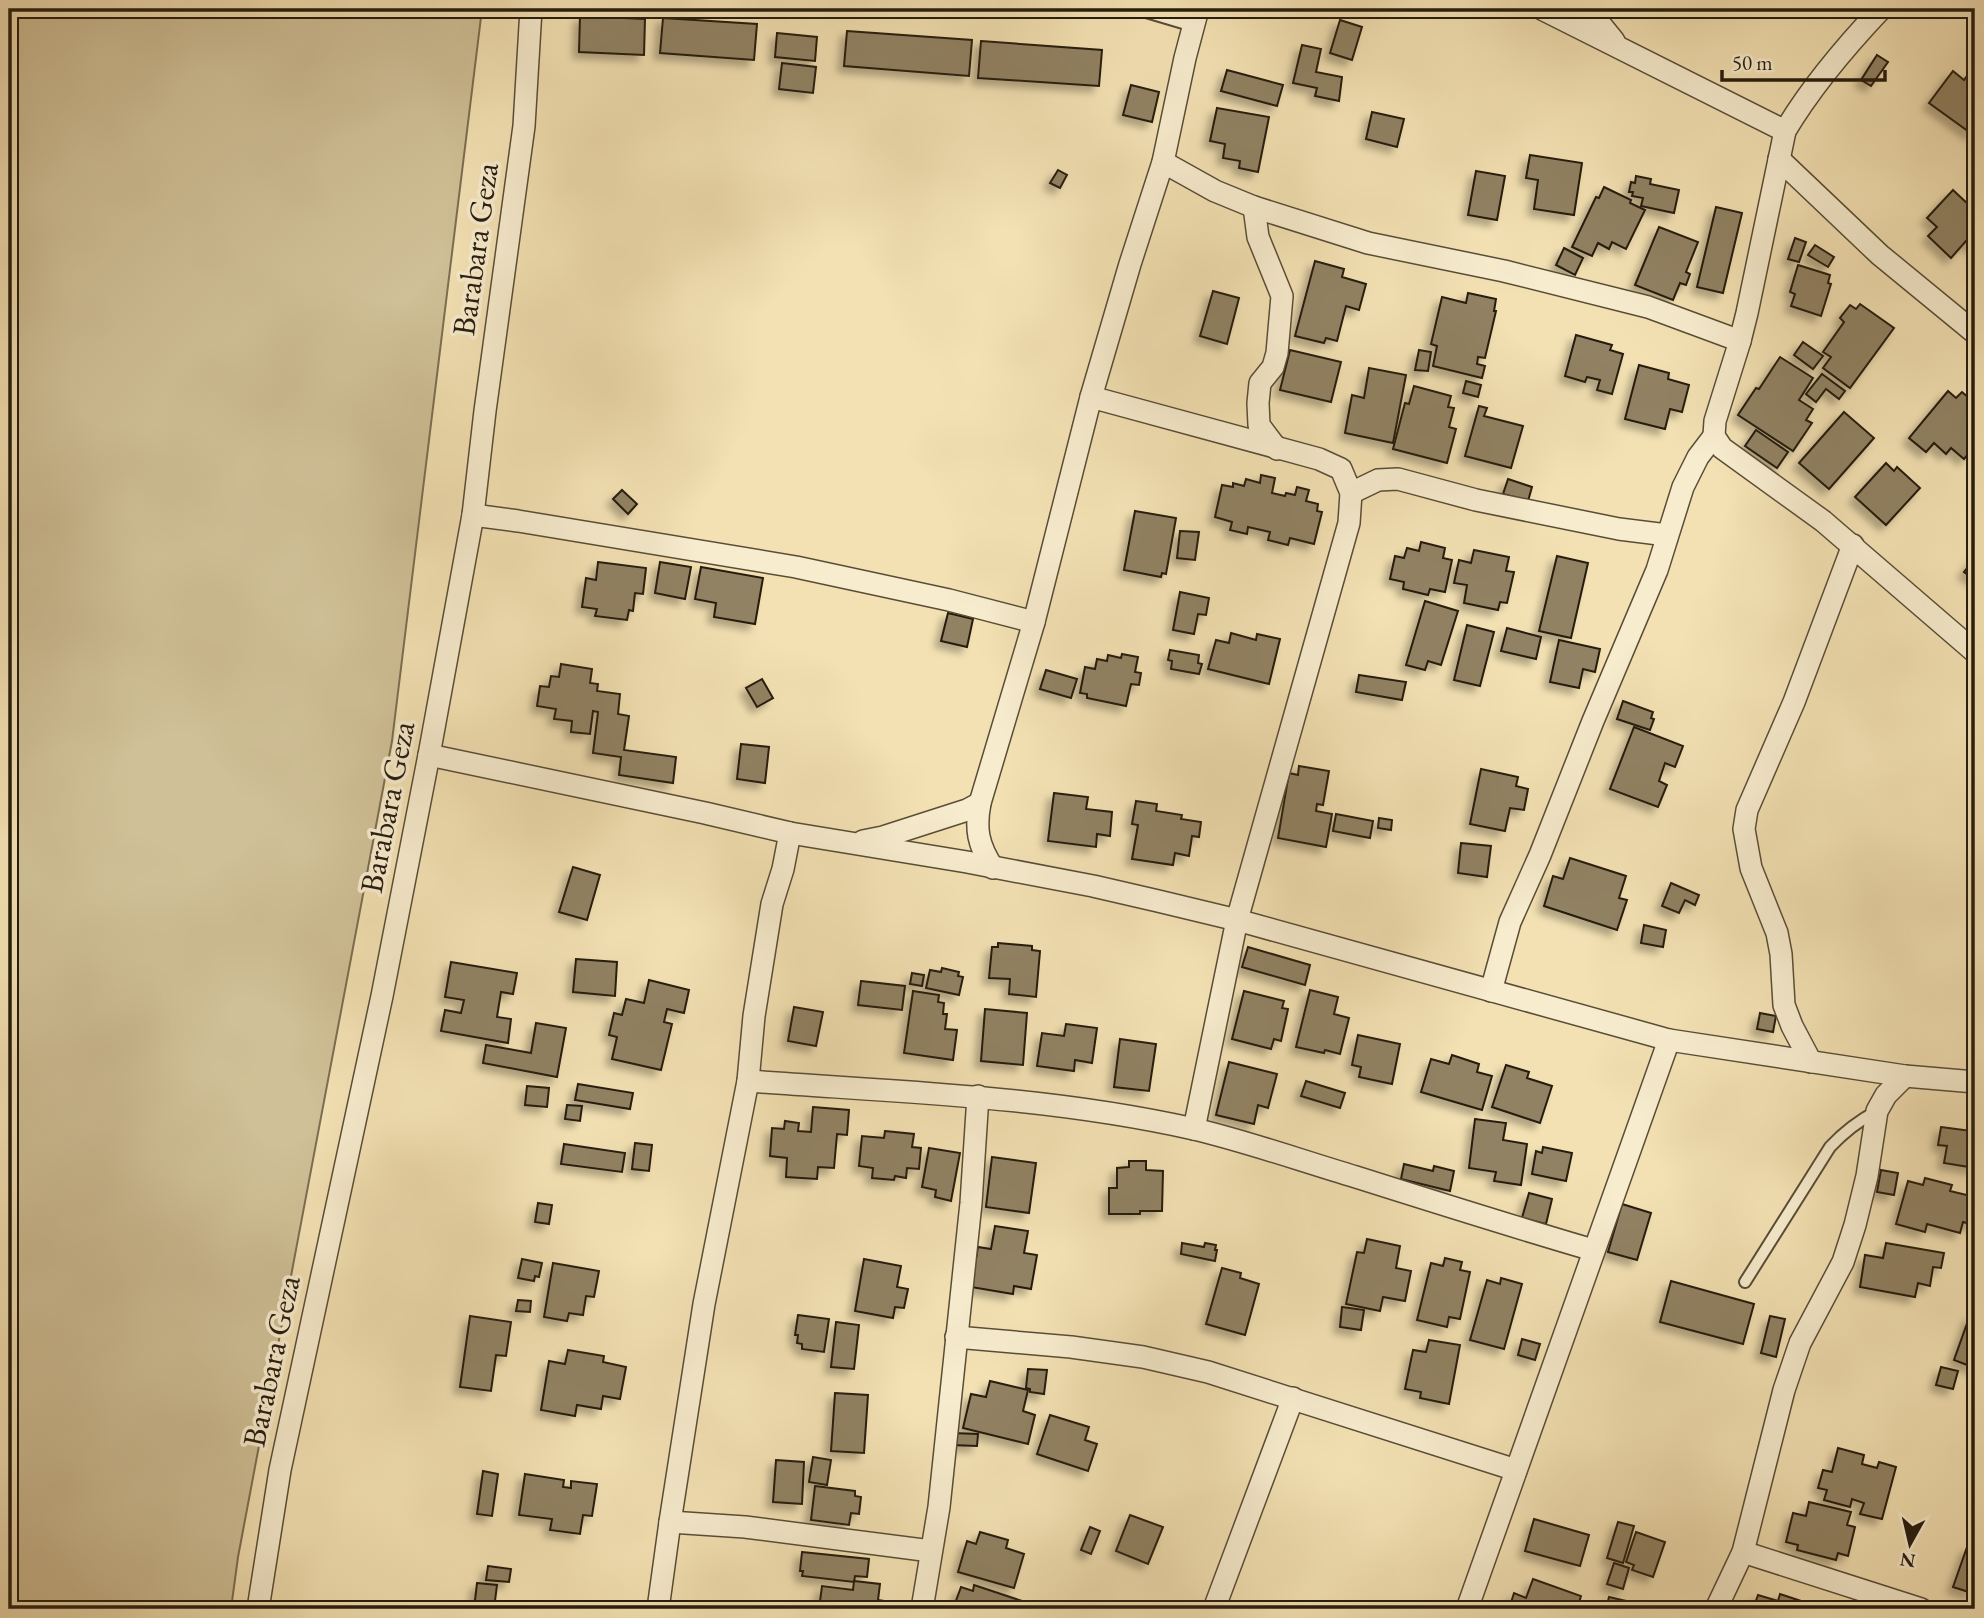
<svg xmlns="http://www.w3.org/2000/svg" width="1984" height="1618" font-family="'EB Garamond',serif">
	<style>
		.green { fill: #d0c097; stroke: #7b6e52; stroke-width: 2 }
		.building { fill: #918264; stroke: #261c0e; stroke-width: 2; filter: url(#shadow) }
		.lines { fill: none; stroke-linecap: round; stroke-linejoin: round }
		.lane-casing { stroke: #594d37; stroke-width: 14 }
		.street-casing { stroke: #594d37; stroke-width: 24 }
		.lane { stroke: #f7ecce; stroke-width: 10 }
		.street { stroke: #f7ecce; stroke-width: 21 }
		.labels { text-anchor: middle; stroke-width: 7; stroke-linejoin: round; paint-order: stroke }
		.street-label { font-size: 32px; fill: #261c0e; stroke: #f7ecce }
	</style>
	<defs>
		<filter id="shadow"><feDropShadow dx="-6" dy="6" stdDeviation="3.5" flood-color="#0004"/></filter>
	</defs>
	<rect width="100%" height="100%" fill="#f3e1b3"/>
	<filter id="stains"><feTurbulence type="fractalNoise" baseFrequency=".00286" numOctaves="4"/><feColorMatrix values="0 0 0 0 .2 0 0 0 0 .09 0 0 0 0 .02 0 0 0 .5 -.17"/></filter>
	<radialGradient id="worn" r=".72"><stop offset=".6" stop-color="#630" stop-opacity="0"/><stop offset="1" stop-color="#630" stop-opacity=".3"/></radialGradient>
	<!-- green -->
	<polygon class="green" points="9,9 482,9 392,741 238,1557 231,1609 9,1609"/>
	<!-- building -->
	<g class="building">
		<polygon points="580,16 645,19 644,55 579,52"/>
		<polygon points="663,18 757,24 754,60 660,53"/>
		<polygon points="1340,20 1362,27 1352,60 1330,53"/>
		<polygon points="847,31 972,40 969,76 844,66"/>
		<polygon points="777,33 817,37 815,61 775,57"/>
		<polygon points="981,41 1102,50 1099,86 978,78"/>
		<polygon points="1302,45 1321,49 1316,72 1342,77 1339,101 1315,96 1317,88 1293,83"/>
		<polygon points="1877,55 1888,62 1871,86 1861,80"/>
		<polygon points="782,63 816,67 813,93 779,89"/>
		<polygon points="1227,70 1283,85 1277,106 1221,91"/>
		<polygon points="1953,71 1964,80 1969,73 1975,77 1975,129 1972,134 1929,103"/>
		<polygon points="1131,85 1159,92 1152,122 1123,115"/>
		<polygon points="1217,108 1269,117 1258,172 1239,168 1240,161 1223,158 1225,144 1210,141"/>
		<polygon points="1372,112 1404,119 1397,147 1366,139"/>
		<polygon points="1530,155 1582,163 1574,215 1534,209 1538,180 1526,178"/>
		<polygon points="1058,170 1067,175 1060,188 1050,183"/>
		<polygon points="1476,171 1505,176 1497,220 1468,215"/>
		<polygon points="1636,176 1651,179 1650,184 1679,190 1674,213 1641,206 1643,198 1632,196 1633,192 1629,192 1631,182 1635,183"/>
		<polygon points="1604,187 1631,200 1630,203 1645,210 1626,249 1612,242 1609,249 1598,243 1592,256 1572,247 1596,197 1599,198"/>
		<polygon points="1953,190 1969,205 1975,199 1975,249 1966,241 1951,258 1928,236 1937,227 1927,218"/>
		<polygon points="1716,207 1742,213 1723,293 1697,287"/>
		<polygon points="1659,227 1698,242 1686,272 1690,274 1686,285 1680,283 1673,300 1635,285"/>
		<polygon points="1795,238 1806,242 1799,262 1788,259"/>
		<polygon points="1815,245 1834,257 1828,267 1808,255"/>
		<polygon points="1564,248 1583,258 1575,275 1556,265"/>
		<polygon points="1315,261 1344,269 1342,277 1366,284 1359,310 1346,306 1337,341 1326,338 1324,343 1295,336"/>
		<polygon points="1798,265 1830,275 1828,283 1831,284 1821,316 1791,306 1795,294 1790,292"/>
		<polygon points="1213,291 1239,298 1227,344 1200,336"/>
		<polygon points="1468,293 1496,299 1494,311 1496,311 1485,358 1478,357 1477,364 1485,366 1482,378 1433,366 1437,346 1431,344 1442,297 1466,303"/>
		<polygon points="1860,304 1894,328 1850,388 1823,368 1831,357 1823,352 1844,322 1840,318 1850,305 1856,309"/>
		<polygon points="1576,335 1612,345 1610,350 1623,354 1612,394 1597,390 1600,380 1587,377 1585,382 1565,376"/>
		<polygon points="1803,342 1823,356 1813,369 1794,355"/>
		<polygon points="1290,350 1341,362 1331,402 1280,390"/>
		<polygon points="1419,350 1431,352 1428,371 1415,370"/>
		<polygon points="1780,357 1813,378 1799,400 1813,409 1806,420 1812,423 1793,451 1738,415 1756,388 1759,389"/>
		<polygon points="1639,365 1669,373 1668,379 1689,385 1682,412 1670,409 1665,429 1625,419"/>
		<polygon points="1369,368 1406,375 1393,443 1345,433 1352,395 1364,398"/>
		<polygon points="1822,374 1845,391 1839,399 1826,389 1816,402 1806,394"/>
		<polygon points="1466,381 1481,385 1478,397 1463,393"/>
		<polygon points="1414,386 1451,396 1448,407 1454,408 1449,427 1456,429 1447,463 1393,449 1405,403 1409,404"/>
		<polygon points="1948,391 1956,398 1962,392 1975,403 1975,446 1964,459 1951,448 1946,454 1934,443 1926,452 1909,438"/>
		<polygon points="1479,406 1487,408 1484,416 1523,426 1511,468 1465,456"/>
		<polygon points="1844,412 1874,438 1829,489 1799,463"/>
		<polygon points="1756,430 1788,452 1777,468 1745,446"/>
		<polygon points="1886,463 1894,471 1897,467 1920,488 1886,525 1855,497"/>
		<polygon points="1261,475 1275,478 1272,493 1285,496 1286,493 1295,495 1297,487 1309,490 1306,501 1318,504 1317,511 1322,512 1314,544 1290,538 1288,545 1268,540 1270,532 1248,527 1247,534 1230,530 1232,522 1215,517 1222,485 1233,487 1233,483 1244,486 1246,479 1260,483"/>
		<polygon points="1508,479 1532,487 1528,501 1503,494"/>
		<polygon points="622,490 637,504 628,514 613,499"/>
		<polygon points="1135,511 1176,518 1166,574 1162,573 1161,577 1124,570"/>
		<polygon points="1180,531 1199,532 1195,560 1177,558"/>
		<polygon points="1421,542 1445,548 1443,558 1452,560 1445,592 1430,589 1428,595 1403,589 1404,582 1390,579 1395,556 1404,558 1407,548 1419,551"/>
		<polygon points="1474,550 1509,557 1506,571 1514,572 1507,603 1500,602 1498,610 1464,603 1467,585 1454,583 1459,560 1471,563"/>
		<polygon points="1557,556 1588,563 1571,638 1539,631"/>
		<polygon points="1975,558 1975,580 1964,572"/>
		<polygon points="598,562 646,568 643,594 635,593 633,611 629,610 627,620 595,616 597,609 582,607 586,578 596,580"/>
		<polygon points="660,562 691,567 685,599 655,593"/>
		<polygon points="701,567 763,578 755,624 714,617 716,603 695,599"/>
		<polygon points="1180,592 1209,598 1206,615 1198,614 1194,634 1173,630"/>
		<polygon points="1425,601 1458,611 1441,665 1428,661 1425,670 1406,665"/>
		<polygon points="948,613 973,619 967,647 941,641"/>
		<polygon points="1467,625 1494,632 1480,686 1454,680"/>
		<polygon points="1507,628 1541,637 1536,659 1501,651"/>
		<polygon points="1231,633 1256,640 1257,634 1280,639 1269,684 1208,669 1216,640 1229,643"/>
		<polygon points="1559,640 1600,649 1595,672 1583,669 1579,688 1550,682"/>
		<polygon points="1170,650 1199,655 1198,663 1202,664 1199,674 1171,669 1172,661 1168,660"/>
		<polygon points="1122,654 1138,657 1135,672 1141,673 1139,685 1131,684 1126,706 1087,698 1087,694 1080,693 1085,667 1095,669 1097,659 1107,661 1108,655 1121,658"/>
		<polygon points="561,664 592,669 590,683 598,684 597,691 620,694 618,714 629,716 624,750 676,757 673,783 619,775 621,757 593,753 598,712 593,711 590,734 571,732 572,721 554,719 556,709 537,706 540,686 549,687 551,676 559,677"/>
		<polygon points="1046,670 1077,679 1071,698 1040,689"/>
		<polygon points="1359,675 1406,682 1402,700 1356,692"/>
		<polygon points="762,679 773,698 757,707 746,688"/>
		<polygon points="1623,701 1653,712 1651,718 1654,719 1650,730 1617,719"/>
		<polygon points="1634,727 1683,746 1675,767 1665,763 1659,781 1667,785 1658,807 1610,789"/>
		<polygon points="741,744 769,747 765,783 737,779"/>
		<polygon points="1299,766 1329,771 1323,805 1317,804 1316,811 1332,814 1326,847 1278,838 1289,773 1298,775"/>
		<polygon points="1481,769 1518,777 1516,786 1528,789 1524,810 1510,808 1505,831 1470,824"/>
		<polygon points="1054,793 1088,797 1086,809 1112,812 1110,836 1097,834 1096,847 1048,841"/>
		<polygon points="1136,801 1157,804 1156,811 1182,815 1181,819 1201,822 1199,837 1192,836 1189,856 1175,853 1173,865 1132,859 1138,825 1132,824"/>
		<polygon points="1336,814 1373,821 1370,838 1333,831"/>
		<polygon points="1379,818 1392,820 1391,830 1378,828"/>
		<polygon points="1461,843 1491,846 1487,877 1458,873"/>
		<polygon points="1570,858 1626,876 1619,898 1627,900 1617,930 1544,906 1553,876 1563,879"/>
		<polygon points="573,867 600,875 587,920 559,912"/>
		<polygon points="1671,883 1699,895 1695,905 1685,900 1679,913 1662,906"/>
		<polygon points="1644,925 1666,930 1663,947 1641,943"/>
		<polygon points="998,943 1032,946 1032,950 1040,951 1036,997 1009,994 1010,979 989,978 992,947 998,947"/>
		<polygon points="1248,947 1310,965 1305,985 1242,967"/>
		<polygon points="576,959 617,962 615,996 573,992"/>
		<polygon points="451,962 517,973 513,994 501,992 497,1017 511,1019 508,1043 441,1031 445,1010 461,1013 464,1000 445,997"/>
		<polygon points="942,968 959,972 958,976 963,977 959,995 926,988 930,970 941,972"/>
		<polygon points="912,973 924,975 922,986 910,984"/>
		<polygon points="649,980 689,990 684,1013 667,1009 664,1022 672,1024 661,1070 612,1059 617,1037 609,1035 614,1013 622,1015 626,999 644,1003"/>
		<polygon points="861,981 905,986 902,1010 858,1005"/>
		<polygon points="1310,990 1338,997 1334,1014 1349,1018 1340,1054 1325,1050 1324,1053 1296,1047"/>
		<polygon points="913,991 939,995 938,1002 944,1003 943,1014 947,1014 945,1029 957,1030 953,1060 904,1053"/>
		<polygon points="1244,991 1284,1001 1282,1008 1288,1009 1281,1041 1274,1039 1271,1049 1232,1039"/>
		<polygon points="794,1007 823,1012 816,1046 788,1041"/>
		<polygon points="985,1009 1027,1013 1023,1065 981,1061"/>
		<polygon points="1760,1013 1776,1016 1773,1032 1757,1029"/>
		<polygon points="536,1023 566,1028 557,1077 483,1063 486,1045 531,1053"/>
		<polygon points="1066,1024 1097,1028 1092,1063 1075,1060 1074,1071 1037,1066 1042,1033 1064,1036"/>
		<polygon points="1358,1035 1400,1044 1392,1084 1359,1077 1361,1067 1352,1065"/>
		<polygon points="1120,1039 1156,1044 1149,1091 1114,1087"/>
		<polygon points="1452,1055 1479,1064 1477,1072 1492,1076 1482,1110 1421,1092 1431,1059 1449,1064"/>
		<polygon points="1229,1062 1277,1074 1268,1108 1258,1105 1254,1124 1216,1115"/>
		<polygon points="1506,1065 1529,1072 1527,1078 1552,1086 1540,1123 1492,1107"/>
		<polygon points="1306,1081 1345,1093 1340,1108 1301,1096"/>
		<polygon points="578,1084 633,1093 630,1109 575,1100"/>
		<polygon points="527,1086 549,1088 547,1107 525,1105"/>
		<polygon points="567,1105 582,1106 580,1121 565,1119"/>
		<polygon points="813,1107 849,1110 847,1135 837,1134 834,1168 818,1167 817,1179 786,1177 787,1158 770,1156 772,1128 784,1129 785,1121 799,1123 798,1131 811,1132"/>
		<polygon points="1475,1119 1506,1123 1503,1140 1527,1144 1521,1185 1494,1181 1496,1172 1469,1168"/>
		<polygon points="1941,1127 1971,1131 1972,1127 1975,1127 1975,1168 1944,1163 1947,1146 1938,1145"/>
		<polygon points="885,1131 914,1134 912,1147 921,1148 919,1169 907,1168 906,1178 895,1176 894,1180 872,1178 873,1168 859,1166 862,1136 884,1138"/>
		<polygon points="635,1143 652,1145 649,1171 632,1169"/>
		<polygon points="564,1144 625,1153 622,1172 561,1164"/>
		<polygon points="1543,1147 1572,1153 1566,1181 1532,1174 1536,1151 1542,1153"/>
		<polygon points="929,1148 960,1153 951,1201 935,1197 936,1190 922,1187"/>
		<polygon points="992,1157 1036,1163 1029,1213 986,1207"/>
		<polygon points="1129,1161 1146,1161 1146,1170 1163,1171 1162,1211 1140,1211 1140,1214 1109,1214 1109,1188 1117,1188 1117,1168 1129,1167"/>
		<polygon points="1404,1164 1433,1171 1434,1166 1454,1171 1450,1191 1401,1179"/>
		<polygon points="1881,1170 1898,1173 1894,1195 1877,1192"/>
		<polygon points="1925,1178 1952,1185 1950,1191 1975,1197 1974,1225 1963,1222 1960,1233 1927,1224 1925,1232 1896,1224 1908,1181 1923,1185"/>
		<polygon points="1529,1193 1552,1199 1546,1224 1522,1218"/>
		<polygon points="538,1203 552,1205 549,1224 535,1222"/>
		<polygon points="1622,1204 1651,1213 1637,1260 1608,1252"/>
		<polygon points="995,1226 1028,1231 1024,1253 1037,1255 1031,1289 1014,1286 1013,1294 971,1287 978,1247 991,1249"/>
		<polygon points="1367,1239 1400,1246 1396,1268 1411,1271 1405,1301 1383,1297 1380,1311 1346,1304 1357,1252 1364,1253"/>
		<polygon points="1182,1243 1204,1247 1205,1243 1216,1245 1215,1250 1217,1250 1215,1261 1181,1254"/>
		<polygon points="1886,1243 1944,1253 1941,1268 1933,1267 1930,1286 1918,1283 1915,1297 1860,1287 1865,1255 1883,1258"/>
		<polygon points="1445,1258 1462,1262 1460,1270 1470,1272 1460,1319 1449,1317 1447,1327 1417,1320 1431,1263 1443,1266"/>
		<polygon points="522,1259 542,1263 539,1277 535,1276 534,1281 518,1278"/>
		<polygon points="864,1259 901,1266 897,1287 908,1289 904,1308 895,1307 893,1318 855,1311"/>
		<polygon points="553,1263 599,1271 594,1297 586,1296 583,1315 569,1313 567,1321 544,1317"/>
		<polygon points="1222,1268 1241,1273 1240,1278 1259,1284 1245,1335 1206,1324"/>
		<polygon points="1501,1278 1522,1284 1504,1349 1470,1340 1487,1280 1500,1284"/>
		<polygon points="1671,1281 1754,1304 1743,1344 1660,1322"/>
		<polygon points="518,1300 531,1301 530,1312 516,1311"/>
		<polygon points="1342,1307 1364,1310 1361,1330 1340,1327"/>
		<polygon points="798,1315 829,1319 824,1352 802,1349 802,1344 797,1343 798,1335 795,1335"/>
		<polygon points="1970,1315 1975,1317 1975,1368 1954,1360"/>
		<polygon points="470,1316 511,1322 506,1356 496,1355 491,1391 460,1387"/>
		<polygon points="1770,1316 1785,1319 1776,1357 1761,1353"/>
		<polygon points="836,1322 859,1325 854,1369 831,1367"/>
		<polygon points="1522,1339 1540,1344 1535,1360 1518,1355"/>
		<polygon points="1429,1340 1460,1345 1449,1404 1420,1398 1421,1392 1405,1389 1413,1350 1426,1352"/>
		<polygon points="568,1350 604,1356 603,1362 626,1367 620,1399 603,1396 601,1409 577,1405 575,1416 541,1410 549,1361 565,1364"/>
		<polygon points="1941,1367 1958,1371 1953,1389 1936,1385"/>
		<polygon points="1028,1369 1047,1370 1044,1394 1030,1392 1030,1389 1026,1388"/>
		<polygon points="990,1381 1028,1390 1023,1411 1035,1415 1028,1444 963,1428 971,1394 986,1397"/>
		<polygon points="835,1393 868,1395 864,1453 831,1451"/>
		<polygon points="1050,1415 1089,1427 1085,1440 1097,1444 1088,1471 1037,1454"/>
		<polygon points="952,1433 978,1434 977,1446 951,1445"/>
		<polygon points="1838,1448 1864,1455 1862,1464 1877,1468 1879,1462 1896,1467 1882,1519 1860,1514 1864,1503 1852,1499 1850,1507 1824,1500 1827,1490 1818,1488 1823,1470 1832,1472"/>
		<polygon points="813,1457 831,1460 827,1485 809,1482"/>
		<polygon points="776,1460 804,1462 802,1504 773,1502"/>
		<polygon points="483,1471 498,1474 492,1516 477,1514"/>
		<polygon points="525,1474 564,1480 563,1487 571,1488 571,1481 597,1484 592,1516 583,1515 580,1534 550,1530 552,1519 519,1515"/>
		<polygon points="815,1486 855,1491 855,1496 861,1497 859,1514 851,1513 849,1525 811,1520"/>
		<polygon points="1809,1502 1851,1512 1847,1525 1855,1527 1848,1556 1838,1553 1836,1560 1797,1550 1798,1545 1786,1542 1793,1513 1806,1516"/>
		<polygon points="1130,1515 1163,1527 1148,1564 1116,1551"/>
		<polygon points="1534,1519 1589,1535 1580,1566 1525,1551"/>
		<polygon points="1618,1522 1634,1526 1623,1563 1607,1558"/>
		<polygon points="1090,1527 1100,1531 1091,1554 1081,1550"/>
		<polygon points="980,1532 1008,1540 1006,1548 1024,1554 1014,1588 958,1572 967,1541 976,1544"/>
		<polygon points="1636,1532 1665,1542 1653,1577 1632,1570 1634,1565 1626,1562"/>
		<polygon points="1967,1547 1975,1550 1975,1584 1972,1593 1953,1587"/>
		<polygon points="802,1552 869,1559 867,1577 855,1576 854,1582 802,1576 803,1571 800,1571"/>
		<polygon points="1614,1563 1629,1568 1623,1589 1607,1584"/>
		<polygon points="488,1566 511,1569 509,1582 486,1580"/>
		<polygon points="1533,1579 1581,1596 1578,1606 1583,1609 1509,1609 1514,1593 1526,1598"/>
		<polygon points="854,1581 880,1584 878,1600 891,1602 890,1609 819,1609 822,1586 853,1590"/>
		<polygon points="477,1583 497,1585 494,1609 474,1609"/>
		<polygon points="974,1585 1028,1603 1026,1609 953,1609 961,1587 973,1591"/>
		<polygon points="1780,1594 1801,1601 1799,1609 1753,1609 1758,1595 1778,1601"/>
		<polygon points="1609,1597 1657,1608 1657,1609 1606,1609"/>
	</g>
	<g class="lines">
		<defs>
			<g id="lane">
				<polyline points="1136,9 1193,26"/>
				<path d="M 1745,1282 L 1830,1147 C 1844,1132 1858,1121 1877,1111"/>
			</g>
			<g id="street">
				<polyline points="1542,9 1785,131"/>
				<polyline points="1588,9 1614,41"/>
				<path d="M 1881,9 C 1846,46 1811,87 1785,131 L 1747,313 L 1740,341 L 1715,421 L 1714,436 L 1722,448 L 1823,521 L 1975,652"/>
				<polyline points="1779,159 1880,255 1975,333"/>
				<polyline points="1163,162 1215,191 1254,207 1368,243 1504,271 1648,307 1740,341"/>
				<polyline points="1254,207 1258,237 1282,296 1277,353 1273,367 1260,383 1258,403 1259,425 1277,449"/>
				<polyline points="1091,397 1319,459 1341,469 1351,493 1349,523 1237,920 1194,1129"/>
				<polyline points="1351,493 1378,480 1398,479 1476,500 1619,529 1667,535"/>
				<polyline points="473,515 518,521 796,567 949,600 1034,622"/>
				<polyline points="429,755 705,813 790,833 967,862 1093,886 1158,901 1237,920 1669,1040 1905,1076 1975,1082"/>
				<polyline points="863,841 883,837 967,810 980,803"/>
				<path d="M 993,868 C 978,845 975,829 980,803 L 1034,622 L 1091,397 L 1130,264 L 1163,162 L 1185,58 L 1198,9"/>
				<polyline points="1491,991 1510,922 1540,855 1593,721 1657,570 1683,487 1698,457 1714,436"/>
				<polyline points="1811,1062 1792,1026 1784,1005 1781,954 1777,933 1751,868 1744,829 1747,810 1794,702 1853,545"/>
				<path d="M 748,1081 C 897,1092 1047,1096 1194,1129 C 1249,1142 1302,1161 1356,1177 C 1435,1202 1514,1227 1593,1250"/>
				<polyline points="956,1337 1071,1347 1143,1357 1208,1372 1516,1470"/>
				<polyline points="670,1522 745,1527 931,1551"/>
				<polyline points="1743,1552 1921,1609"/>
				<polyline points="258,1609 280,1470 382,996 429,755 473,515 485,411 524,126 531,9"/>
				<polyline points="658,1609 670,1522 704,1304 748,1081 754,1016 772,904 783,869 790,833"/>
				<polyline points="922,1609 939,1507 971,1203 978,1096"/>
				<polyline points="1214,1609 1293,1398"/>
				<polyline points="1467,1609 1669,1040"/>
				<polyline points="1716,1609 1743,1552 1784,1390 1800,1343 1843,1262 1855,1225 1867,1176 1877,1111 1886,1095 1905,1076"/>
			</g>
		</defs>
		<!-- lane casing -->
		<use href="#lane" class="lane-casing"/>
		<!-- street casing -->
		<use href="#street" class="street-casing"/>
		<!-- lane -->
		<use href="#lane" class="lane"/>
		<!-- street -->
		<use href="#street" class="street"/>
	</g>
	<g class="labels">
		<!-- street labels -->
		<g class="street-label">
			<text transform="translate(475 249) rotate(-82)" y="11">Barabara Geza</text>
			<text transform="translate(387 807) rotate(-79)" y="11">Barabara Geza</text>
			<text transform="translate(271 1361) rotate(-78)" y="11">Barabara Geza</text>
		</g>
	</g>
	<!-- margin -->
	<rect width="1984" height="1618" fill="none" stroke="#f3e1b3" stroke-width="35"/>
	<rect x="10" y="10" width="1963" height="1597" fill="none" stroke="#261c0e" stroke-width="3.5"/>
	<rect x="18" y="18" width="1949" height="1583" fill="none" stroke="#261c0e" stroke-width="2"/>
	<!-- north arrow -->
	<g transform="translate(1910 1544) rotate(188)" stroke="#f7ecce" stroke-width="5" paint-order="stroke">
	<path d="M0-5L12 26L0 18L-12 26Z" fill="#261c0e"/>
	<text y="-10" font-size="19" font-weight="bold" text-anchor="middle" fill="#261c0e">N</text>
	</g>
	<!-- scale -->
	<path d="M1722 70v10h163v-10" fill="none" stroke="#261c0e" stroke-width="3.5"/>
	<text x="1732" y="70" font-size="21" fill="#261c0e" stroke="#f7ecce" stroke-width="5" paint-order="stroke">50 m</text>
	<rect width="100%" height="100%" filter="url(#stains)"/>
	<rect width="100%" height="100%" fill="url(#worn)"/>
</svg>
